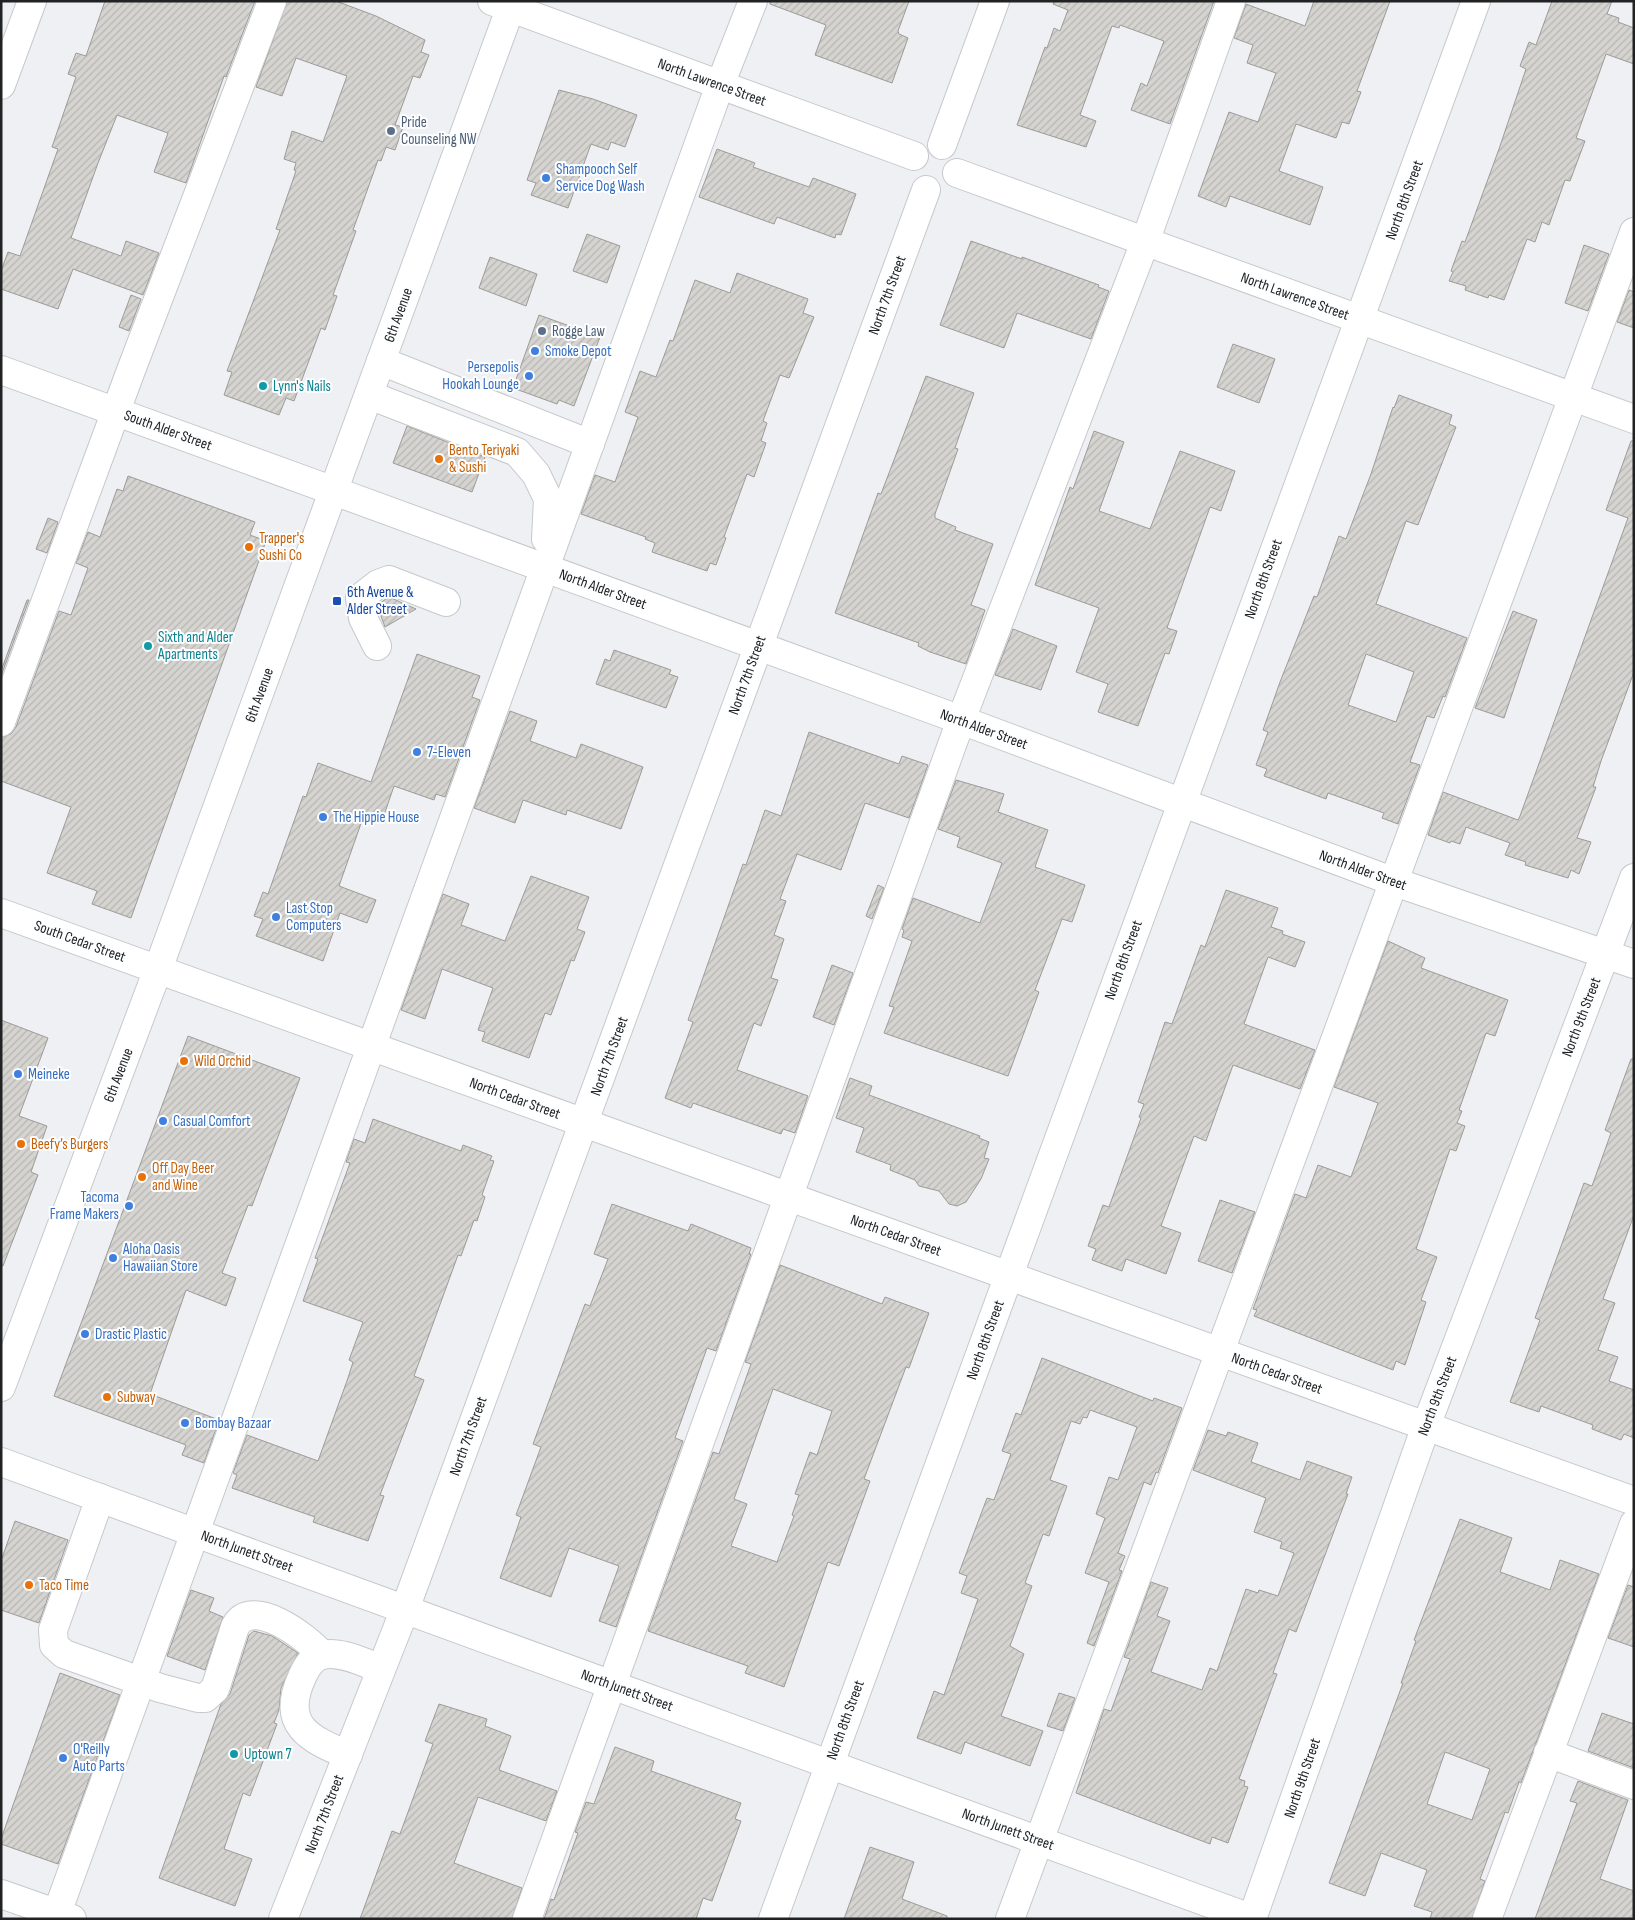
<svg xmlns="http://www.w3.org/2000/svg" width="1635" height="1920" font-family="'Sofia Sans Condensed',sans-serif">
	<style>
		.building { fill: url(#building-hatch); stroke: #9d9b98; fill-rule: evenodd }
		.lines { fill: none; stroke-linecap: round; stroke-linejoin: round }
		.minor-casing { stroke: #c6c9cc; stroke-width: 30 }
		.major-casing { stroke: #c6c9cc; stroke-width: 30 }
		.minor { stroke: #fff; stroke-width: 28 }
		.major { stroke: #fff; stroke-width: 28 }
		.service-dot { fill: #5c6f8a; stroke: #fcfeff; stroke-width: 2 }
		.shop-dot { fill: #3f7fe0; stroke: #fcfeff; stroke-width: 2 }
		.culture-dot { fill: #0f9aa8; stroke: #fcfeff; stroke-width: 2 }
		.food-dot { fill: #e8710a; stroke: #fcfeff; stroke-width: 2 }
		.transit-dot { fill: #1a4fb4; stroke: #fcfeff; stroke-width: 2 }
		.labels { text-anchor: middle; stroke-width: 4; stroke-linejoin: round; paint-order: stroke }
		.street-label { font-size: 15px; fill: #212223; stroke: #fcfeff }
		.service-label { font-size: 15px; fill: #4e5e75; stroke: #fcfeff; text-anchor: start }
		.shop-label { font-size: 15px; fill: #366cbe; stroke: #fcfeff; text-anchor: start }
		.culture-label { font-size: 15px; fill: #0d838f; stroke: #fcfeff; text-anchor: start }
		.food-label { font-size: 15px; fill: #c56008; stroke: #fcfeff; text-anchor: start }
		.transit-label { font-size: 15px; fill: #164399; stroke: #fcfeff; text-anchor: start }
	</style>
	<defs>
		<pattern id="building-hatch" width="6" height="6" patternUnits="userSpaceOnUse" patternTransform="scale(1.25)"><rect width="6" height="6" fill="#d6d4d1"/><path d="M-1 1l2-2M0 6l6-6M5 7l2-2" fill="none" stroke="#b7b6b3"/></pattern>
	</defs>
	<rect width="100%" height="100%" fill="#eef0f3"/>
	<!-- building -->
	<g class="building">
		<polygon points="105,1 255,1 226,77 224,76 186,183 154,172 168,133 117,115 98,163 71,238 121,256 126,241 159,253 143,295 73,269 58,309 1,289 1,271 8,252 20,256 58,149 52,147 76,77 68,74 76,53 86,56"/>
		<polygon points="287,1 336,1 376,16 425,40 421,52 429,55 420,78 413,76 395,125 403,127 395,150 386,147 381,161 378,160 353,230 356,231 333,295 337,296 325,330 321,328 294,401 286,398 279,415 224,395 232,372 227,371 280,230 276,229 296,171 294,170 296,163 284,159 292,131 323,142 347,76 296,58 282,96 256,87"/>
		<polygon points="770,1 909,1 898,31 899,34 908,38 892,83 815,55 826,25 770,4"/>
		<polygon points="1054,1 1214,1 1170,124 1131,110 1141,83 1147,86 1164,41 1120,25 1119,28 1112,26 1080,115 1096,121 1086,147 1017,125 1045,47 1047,48 1054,28 1060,31 1068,10 1053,4"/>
		<polygon points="1314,1 1390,1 1357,91 1361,92 1349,124 1342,122 1336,138 1296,124 1279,171 1323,187 1310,225 1230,196 1226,207 1198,196 1229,112 1258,122 1276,73 1247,63 1253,45 1234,38 1246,4 1305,26"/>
		<polygon points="1552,1 1612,1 1607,14 1619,18 1618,22 1634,28 1634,64 1606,54 1576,138 1585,141 1570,181 1565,180 1549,225 1542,222 1535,242 1527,239 1504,300 1489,295 1488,298 1465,290 1466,286 1449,281 1453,272 1451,271 1462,241 1465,242 1499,149 1526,69 1520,66 1529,42 1536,45"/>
		<polygon points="559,90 593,99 637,115 625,147 611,142 608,150 591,144 568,208 531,195 536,183 527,180"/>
		<polygon points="717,149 755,163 753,167 809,187 813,178 856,194 841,235 836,234 835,238 777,217 774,224 699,197"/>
		<polygon points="587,234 620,246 607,283 573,271"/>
		<polygon points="971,241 1022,259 1022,257 1099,285 1098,287 1109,291 1091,339 1017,313 1004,348 940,325"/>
		<polygon points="1584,245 1609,254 1588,311 1565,303"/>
		<polygon points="490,257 537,274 526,306 479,288"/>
		<polygon points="737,273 808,299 803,313 814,317 789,378 780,375 763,421 767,423 761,441 766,443 754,477 747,474 724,537 726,538 716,565 710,563 707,571 652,552 655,543 645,539 646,537 581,514 595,475 615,482 638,417 625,412 640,371 656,377 670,340 673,341 695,280 730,293"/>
		<polygon points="1629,290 1634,292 1634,328 1617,322"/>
		<polygon points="131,295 141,299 129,331 119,327"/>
		<polygon points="539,315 600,337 574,406 559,400 557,404 513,388"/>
		<polygon points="1233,344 1275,359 1259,403 1217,387"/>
		<polygon points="926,376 974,393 955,448 958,449 935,514 935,518 956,527 955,530 993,544 971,605 985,610 966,664 930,652 918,646 919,643 835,613 878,493 881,494"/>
		<path d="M 1399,395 L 1452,415 L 1449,424 L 1456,427 L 1418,525 L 1406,521 L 1376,604 L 1467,638 L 1445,697 L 1443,696 L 1434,718 L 1427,716 L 1410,762 L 1420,765 L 1398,824 L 1382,818 L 1384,813 L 1328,793 L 1326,799 L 1264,776 L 1267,769 L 1256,765 L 1268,732 L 1263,730 L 1280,682 L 1314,596 L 1317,597 L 1339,536 L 1346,539 L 1371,474 L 1393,407 L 1394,408 ZM 1366,654 L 1414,672 L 1396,722 L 1348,705 Z"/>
		<polygon points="407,426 485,457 472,492 393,463"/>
		<polygon points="1094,431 1124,442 1099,511 1150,529 1180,451 1235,471 1221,511 1210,507 1167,628 1177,631 1169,654 1165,653 1138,726 1098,712 1108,684 1076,672 1099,608 1035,585 1070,487 1073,489"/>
		<polygon points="1631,441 1634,441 1634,672 1601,761 1593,787 1596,787 1577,838 1591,842 1579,874 1571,870 1568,878 1525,865 1526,862 1505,855 1510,843 1466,827 1460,844 1451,841 1450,843 1428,835 1443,792 1518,820 1520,816 1628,518 1606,510"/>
		<polygon points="128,476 255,522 250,535 266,541 131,918 92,904 97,891 47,873 71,807 1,781 1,737 11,734 16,727 59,611 71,615 88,568 76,563 88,532 100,537 117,489 123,491"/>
		<polygon points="48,518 58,522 47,553 36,549"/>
		<polygon points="389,597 416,609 385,627 377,605"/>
		<polygon points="27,600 29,600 1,676 1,671"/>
		<polygon points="1513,611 1537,620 1504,718 1475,708"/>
		<polygon points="1013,629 1057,646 1041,690 995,675"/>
		<polygon points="614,650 671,670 669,674 678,677 666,708 596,684 605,659 610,661"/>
		<polygon points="417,654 480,676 472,697 480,700 445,797 436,794 434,800 394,786 383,818 365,812 339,886 376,900 367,923 340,913 323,961 256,936 263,919 254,916 263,892 268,894 303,796 306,797 318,763 371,782"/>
		<polygon points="510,711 537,721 530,741 576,758 581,744 643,767 621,829 567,810 566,815 523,800 515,823 474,808"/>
		<polygon points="809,732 899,764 902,756 928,765 909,818 865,803 841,870 797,854 780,899 786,901 774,935 784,939 771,978 778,980 761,1026 754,1023 737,1070 808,1096 795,1133 783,1129 781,1134 693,1103 691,1108 665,1098 693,1022 688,1020 743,864 746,865 765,810 781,816"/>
		<polygon points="956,780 1004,794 998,812 1048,830 1035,867 1085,885 1072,922 1062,919 1035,990 1039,992 1008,1076 884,1033 894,1007 889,1006 912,941 902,937 904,930 902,929 913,898 980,923 1002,863 957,847 960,837 938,829"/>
		<polygon points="531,876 589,897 577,929 585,932 574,961 571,960 551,1015 545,1013 529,1058 482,1041 485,1032 478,1030 493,988 442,969 425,1019 401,1010 443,894 469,904 461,925 505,941"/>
		<polygon points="878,885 884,888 872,919 866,916"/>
		<polygon points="1226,890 1278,908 1271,927 1283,931 1282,934 1305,942 1295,967 1268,957 1244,1024 1315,1050 1300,1089 1233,1065 1206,1141 1194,1136 1161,1226 1181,1233 1166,1274 1126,1259 1122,1271 1092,1260 1096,1249 1088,1246 1103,1205 1109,1207 1141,1118 1139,1117 1144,1104 1138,1102 1165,1022 1172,1024 1201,945 1205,947"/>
		<polygon points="1388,941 1425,958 1421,968 1508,1000 1495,1036 1486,1033 1459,1110 1462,1111 1457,1123 1465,1126 1456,1151 1450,1149 1416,1249 1437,1257 1421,1300 1426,1302 1405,1365 1396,1361 1393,1370 1254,1316 1257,1310 1253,1309 1295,1194 1306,1198 1318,1165 1351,1177 1378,1103 1334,1087"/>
		<polygon points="832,965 853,973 834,1025 813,1017"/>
		<polygon points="1,1020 48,1038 19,1116 47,1126 31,1172 38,1175 3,1266 1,1266"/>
		<polygon points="188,1036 300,1078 252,1206 248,1205 222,1273 236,1278 226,1306 186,1290 150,1394 219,1420 204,1463 182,1455 186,1445 54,1396"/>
		<polygon points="1631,1059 1634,1059 1634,1215 1603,1299 1615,1303 1598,1350 1618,1357 1609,1381 1634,1390 1634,1438 1624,1434 1621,1440 1592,1429 1593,1425 1541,1406 1539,1412 1510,1402 1540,1320 1535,1318 1584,1183 1592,1186 1611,1133 1605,1130"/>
		<polygon points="850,1078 872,1086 869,1095 980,1136 979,1138 989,1142 984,1158 989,1159 981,1179 966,1202 957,1206 949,1204 939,1191 919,1186 915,1180 890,1170 891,1165 856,1152 864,1128 836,1118"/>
		<polygon points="373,1119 461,1151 463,1145 492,1156 490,1160 494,1161 482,1195 485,1197 477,1221 474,1220 461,1256 458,1255 414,1376 424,1380 380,1495 384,1496 368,1541 313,1522 315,1517 232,1488 237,1475 233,1473 247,1435 318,1461 348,1378 353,1362 349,1360 363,1322 303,1301 318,1259 315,1258 350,1163 346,1162 354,1139 365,1143"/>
		<polygon points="1220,1200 1255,1212 1232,1273 1198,1261"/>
		<polygon points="612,1204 688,1231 691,1224 751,1248 749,1254 751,1254 716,1351 707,1348 675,1438 683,1441 616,1627 599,1621 619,1566 569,1548 551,1597 500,1578 521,1517 516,1515 541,1447 533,1444 585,1304 590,1306 608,1259 594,1254"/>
		<path d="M 780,1265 L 882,1304 L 885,1297 L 929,1313 L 909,1368 L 906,1367 L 864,1479 L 870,1481 L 839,1566 L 828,1562 L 784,1687 L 745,1673 L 748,1666 L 648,1631 L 713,1452 L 719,1454 L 751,1364 L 745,1362 ZM 773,1389 L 832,1411 L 817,1455 L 810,1452 L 795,1494 L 799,1495 L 792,1515 L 794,1516 L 777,1562 L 731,1546 L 747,1504 L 734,1499 Z"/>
		<polygon points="1042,1358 1153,1401 1154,1398 1182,1408 1158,1473 1156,1472 1151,1485 1144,1482 1118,1553 1125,1556 1119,1570 1122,1571 1094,1646 1087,1643 1109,1582 1085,1573 1105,1518 1096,1514 1109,1477 1118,1480 1137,1427 1090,1410 1087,1418 1083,1417 1080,1424 1071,1421 1050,1480 1067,1486 1049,1536 1043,1534 1025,1583 1032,1586 1010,1646 1024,1654 1001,1716 1043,1731 1030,1766 965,1742 961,1754 917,1738 934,1691 944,1695 978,1599 961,1593 967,1576 959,1573 987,1498 994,1500 1011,1454 1002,1451 1016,1413 1021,1415"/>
		<polygon points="1208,1430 1226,1436 1228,1432 1258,1443 1251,1462 1300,1480 1307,1461 1352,1477 1346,1494 1348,1494 1296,1632 1289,1629 1273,1673 1277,1674 1239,1779 1245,1781 1244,1786 1248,1787 1228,1843 1212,1837 1210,1844 1076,1793 1104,1709 1111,1711 1130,1659 1124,1657 1151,1582 1168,1588 1157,1616 1170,1621 1151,1672 1202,1690 1210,1668 1217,1671 1246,1589 1258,1593 1259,1590 1278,1596 1294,1553 1280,1548 1282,1542 1254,1532 1266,1498 1193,1470"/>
		<path d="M 1460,1519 L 1512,1538 L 1500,1572 L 1550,1590 L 1560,1560 L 1599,1574 L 1521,1783 L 1519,1782 L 1508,1813 L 1505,1812 L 1480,1879 L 1485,1881 L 1472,1919 L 1430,1919 L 1432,1912 L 1414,1906 L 1427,1870 L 1381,1853 L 1365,1896 L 1329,1883 L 1403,1683 L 1401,1683 L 1416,1641 L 1414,1640 ZM 1445,1752 L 1490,1769 L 1472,1820 L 1427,1804 Z"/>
		<polygon points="15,1521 68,1540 39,1623 1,1610 1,1561"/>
		<polygon points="1628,1585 1634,1587 1634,1647 1608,1638"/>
		<polygon points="191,1590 214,1598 209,1611 223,1617 205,1670 167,1656"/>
		<polygon points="254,1631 272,1636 298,1653 281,1688 279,1710 274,1723 277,1724 250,1796 243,1793 224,1849 252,1859 235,1906 159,1878 221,1704 230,1694 249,1635"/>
		<polygon points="60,1673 120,1695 58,1864 1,1844 1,1839"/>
		<polygon points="1059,1693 1075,1698 1063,1731 1047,1726"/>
		<polygon points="439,1704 487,1719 485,1726 511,1736 499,1770 557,1791 546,1821 478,1797 454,1863 522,1888 512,1919 360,1919 392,1831 400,1834 433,1744 425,1741"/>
		<polygon points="1602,1713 1634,1724 1634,1768 1588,1751"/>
		<polygon points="615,1747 654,1761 651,1771 741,1803 735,1819 741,1821 712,1901 703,1898 696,1919 544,1919 551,1899 554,1900 578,1833 575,1832 586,1802 594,1804"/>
		<polygon points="1578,1781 1628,1800 1600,1879 1634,1891 1634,1919 1535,1919 1577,1803 1570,1801"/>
		<polygon points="870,1847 914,1862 902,1899 947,1916 947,1919 844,1919"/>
	</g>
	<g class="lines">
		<defs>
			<g id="minor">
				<polyline points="492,1 914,156"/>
				<polyline points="1,85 32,1"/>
				<polyline points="942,145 995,1"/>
				<polyline points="957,173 1634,419"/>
				<polyline points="381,361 590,444"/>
				<polyline points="369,395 517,452 536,474 548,499 546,539"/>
				<polyline points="334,491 961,720 1392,881 1634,964"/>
				<polyline points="377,646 363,618 360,598 378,584 389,580 446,602"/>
				<polyline points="1,722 130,373 272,1"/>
				<polyline points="1,913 1634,1501"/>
				<polyline points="1,1462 1253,1919"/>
				<path d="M 100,1498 L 53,1630 L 54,1645 L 64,1654 L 160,1688 L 198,1698 L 205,1698 L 215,1689 L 235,1627 C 251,1595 307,1637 322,1655"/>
				<polyline points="1548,1753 1634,1785"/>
				<path d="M 348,1755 C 309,1739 280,1725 302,1677 C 306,1668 311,1658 322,1655 C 339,1650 365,1663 381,1669"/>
				<polyline points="1,1894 72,1919"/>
				<polyline points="57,1913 720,85 753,1"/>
				<polyline points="283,1919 405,1609 926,190"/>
				<polyline points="527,1919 961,720 1145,242 1231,1"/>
				<polyline points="773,1919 1476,1"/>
				<polyline points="1010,1919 1634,232"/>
				<polyline points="1252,1919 1426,1426 1634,878"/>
				<polyline points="1487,1919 1634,1524"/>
			</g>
			<g id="major">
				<polyline points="1,370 334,491"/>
				<polyline points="1,1387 158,969 513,1"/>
			</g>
		</defs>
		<!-- minor casing -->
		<use href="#minor" class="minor-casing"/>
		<!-- major casing -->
		<use href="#major" class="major-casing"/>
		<!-- minor -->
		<use href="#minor" class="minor"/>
		<!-- major -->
		<use href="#major" class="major"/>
	</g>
	<!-- markers -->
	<g class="service-dot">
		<circle cx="391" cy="131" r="5"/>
		<circle cx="542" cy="331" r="5"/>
	</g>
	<g class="shop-dot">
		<circle cx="546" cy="178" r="5"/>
		<circle cx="535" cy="351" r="5"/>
		<circle cx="529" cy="376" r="5"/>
		<circle cx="417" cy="752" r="5"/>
		<circle cx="323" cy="817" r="5"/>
		<circle cx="276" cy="917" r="5"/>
		<circle cx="18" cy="1074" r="5"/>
		<circle cx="163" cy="1121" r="5"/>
		<circle cx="129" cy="1206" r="5"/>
		<circle cx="113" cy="1258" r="5"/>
		<circle cx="85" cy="1334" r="5"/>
		<circle cx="185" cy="1423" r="5"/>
		<circle cx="63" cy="1758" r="5"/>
	</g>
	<g class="culture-dot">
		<circle cx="263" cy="386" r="5"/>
		<circle cx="148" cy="646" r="5"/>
		<circle cx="234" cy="1754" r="5"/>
	</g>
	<g class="food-dot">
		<circle cx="439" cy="459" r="5"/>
		<circle cx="249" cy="547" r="5"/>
		<circle cx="184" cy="1061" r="5"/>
		<circle cx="21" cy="1144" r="5"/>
		<circle cx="142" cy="1177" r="5"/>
		<circle cx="107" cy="1397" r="5"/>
		<circle cx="29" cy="1585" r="5"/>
	</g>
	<rect class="transit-dot" x="332" y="596" width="10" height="10" rx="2.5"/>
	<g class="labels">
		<!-- street labels -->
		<g class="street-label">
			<text transform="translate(712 82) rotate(20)" y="5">North Lawrence Street</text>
			<text transform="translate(1404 200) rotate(-70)" y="5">North 8th Street</text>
			<text transform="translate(887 295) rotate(-70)" y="5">North 7th Street</text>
			<text transform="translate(1295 296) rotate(20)" y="5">North Lawrence Street</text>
			<text transform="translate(398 315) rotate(-70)" y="5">6th Avenue</text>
			<text transform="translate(168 430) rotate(20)" y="5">South Alder Street</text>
			<text transform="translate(1263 579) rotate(-70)" y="5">North 8th Street</text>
			<text transform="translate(603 589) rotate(20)" y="5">North Alder Street</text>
			<text transform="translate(747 675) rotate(-70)" y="5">North 7th Street</text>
			<text transform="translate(259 695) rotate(-70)" y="5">6th Avenue</text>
			<text transform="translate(984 729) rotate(20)" y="5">North Alder Street</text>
			<text transform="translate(1363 870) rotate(20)" y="5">North Alder Street</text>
			<text transform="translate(80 941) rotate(20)" y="5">South Cedar Street</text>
			<text transform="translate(1123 960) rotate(-70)" y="5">North 8th Street</text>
			<text transform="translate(1581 1017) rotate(-69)" y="5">North 9th Street</text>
			<text transform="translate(609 1056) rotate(-70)" y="5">North 7th Street</text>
			<text transform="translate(118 1075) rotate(-69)" y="5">6th Avenue</text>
			<text transform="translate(515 1098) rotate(20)" y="5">North Cedar Street</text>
			<text transform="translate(896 1235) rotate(20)" y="5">North Cedar Street</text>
			<text transform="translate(985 1340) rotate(-70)" y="5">North 8th Street</text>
			<text transform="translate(1277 1373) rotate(20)" y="5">North Cedar Street</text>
			<text transform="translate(1437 1396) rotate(-69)" y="5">North 9th Street</text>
			<text transform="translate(468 1436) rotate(-70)" y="5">North 7th Street</text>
			<text transform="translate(247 1551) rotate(20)" y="5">North Junett Street</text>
			<text transform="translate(627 1690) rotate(20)" y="5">North Junett Street</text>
			<text transform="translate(845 1720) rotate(-70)" y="5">North 8th Street</text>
			<text transform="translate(1302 1778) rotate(-71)" y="5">North 9th Street</text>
			<text transform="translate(324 1814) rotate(-69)" y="5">North 7th Street</text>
			<text transform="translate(1008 1829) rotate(20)" y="5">North Junett Street</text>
		</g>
		<!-- service labels -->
		<g class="service-label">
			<text x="401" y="127">Pride<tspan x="401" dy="17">Counseling NW</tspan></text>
			<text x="552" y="336">Rogge Law</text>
		</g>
		<!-- shop labels -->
		<g class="shop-label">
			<text x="556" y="174">Shampooch Self<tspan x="556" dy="17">Service Dog Wash</tspan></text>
			<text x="545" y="356">Smoke Depot</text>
			<text x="519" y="372" text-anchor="end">Persepolis<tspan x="519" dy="17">Hookah Lounge</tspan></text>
			<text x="427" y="757">7-Eleven</text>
			<text x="333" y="822">The Hippie House</text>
			<text x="286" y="913">Last Stop<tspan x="286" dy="17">Computers</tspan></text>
			<text x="28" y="1079">Meineke</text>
			<text x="173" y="1126">Casual Comfort</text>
			<text x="119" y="1202" text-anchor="end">Tacoma<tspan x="119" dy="17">Frame Makers</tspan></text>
			<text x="123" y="1254">Aloha Oasis<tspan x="123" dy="17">Hawaiian Store</tspan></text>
			<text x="95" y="1339">Drastic Plastic</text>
			<text x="195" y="1428">Bombay Bazaar</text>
			<text x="73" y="1754">O'Reilly<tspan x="73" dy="17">Auto Parts</tspan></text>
		</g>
		<!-- culture labels -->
		<g class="culture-label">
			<text x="273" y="391">Lynn's Nails</text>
			<text x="158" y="642">Sixth and Alder<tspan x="158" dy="17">Apartments</tspan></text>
			<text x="244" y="1759">Uptown 7</text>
		</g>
		<!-- food labels -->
		<g class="food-label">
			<text x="449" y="455">Bento Teriyaki<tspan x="449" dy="17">&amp; Sushi</tspan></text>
			<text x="259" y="543">Trapper's<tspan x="259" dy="17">Sushi Co</tspan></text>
			<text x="194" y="1066">Wild Orchid</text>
			<text x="31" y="1149">Beefy’s Burgers</text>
			<text x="152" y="1173">Off Day Beer<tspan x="152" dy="17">and Wine</tspan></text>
			<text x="117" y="1402">Subway</text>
			<text x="39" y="1590">Taco Time</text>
		</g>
		<!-- transit labels -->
		<g class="transit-label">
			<text x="347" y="597">6th Avenue &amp;<tspan x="347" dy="17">Alder Street</tspan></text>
		</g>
	</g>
	<!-- border -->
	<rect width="1635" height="1920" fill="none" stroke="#212223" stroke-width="5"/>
</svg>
